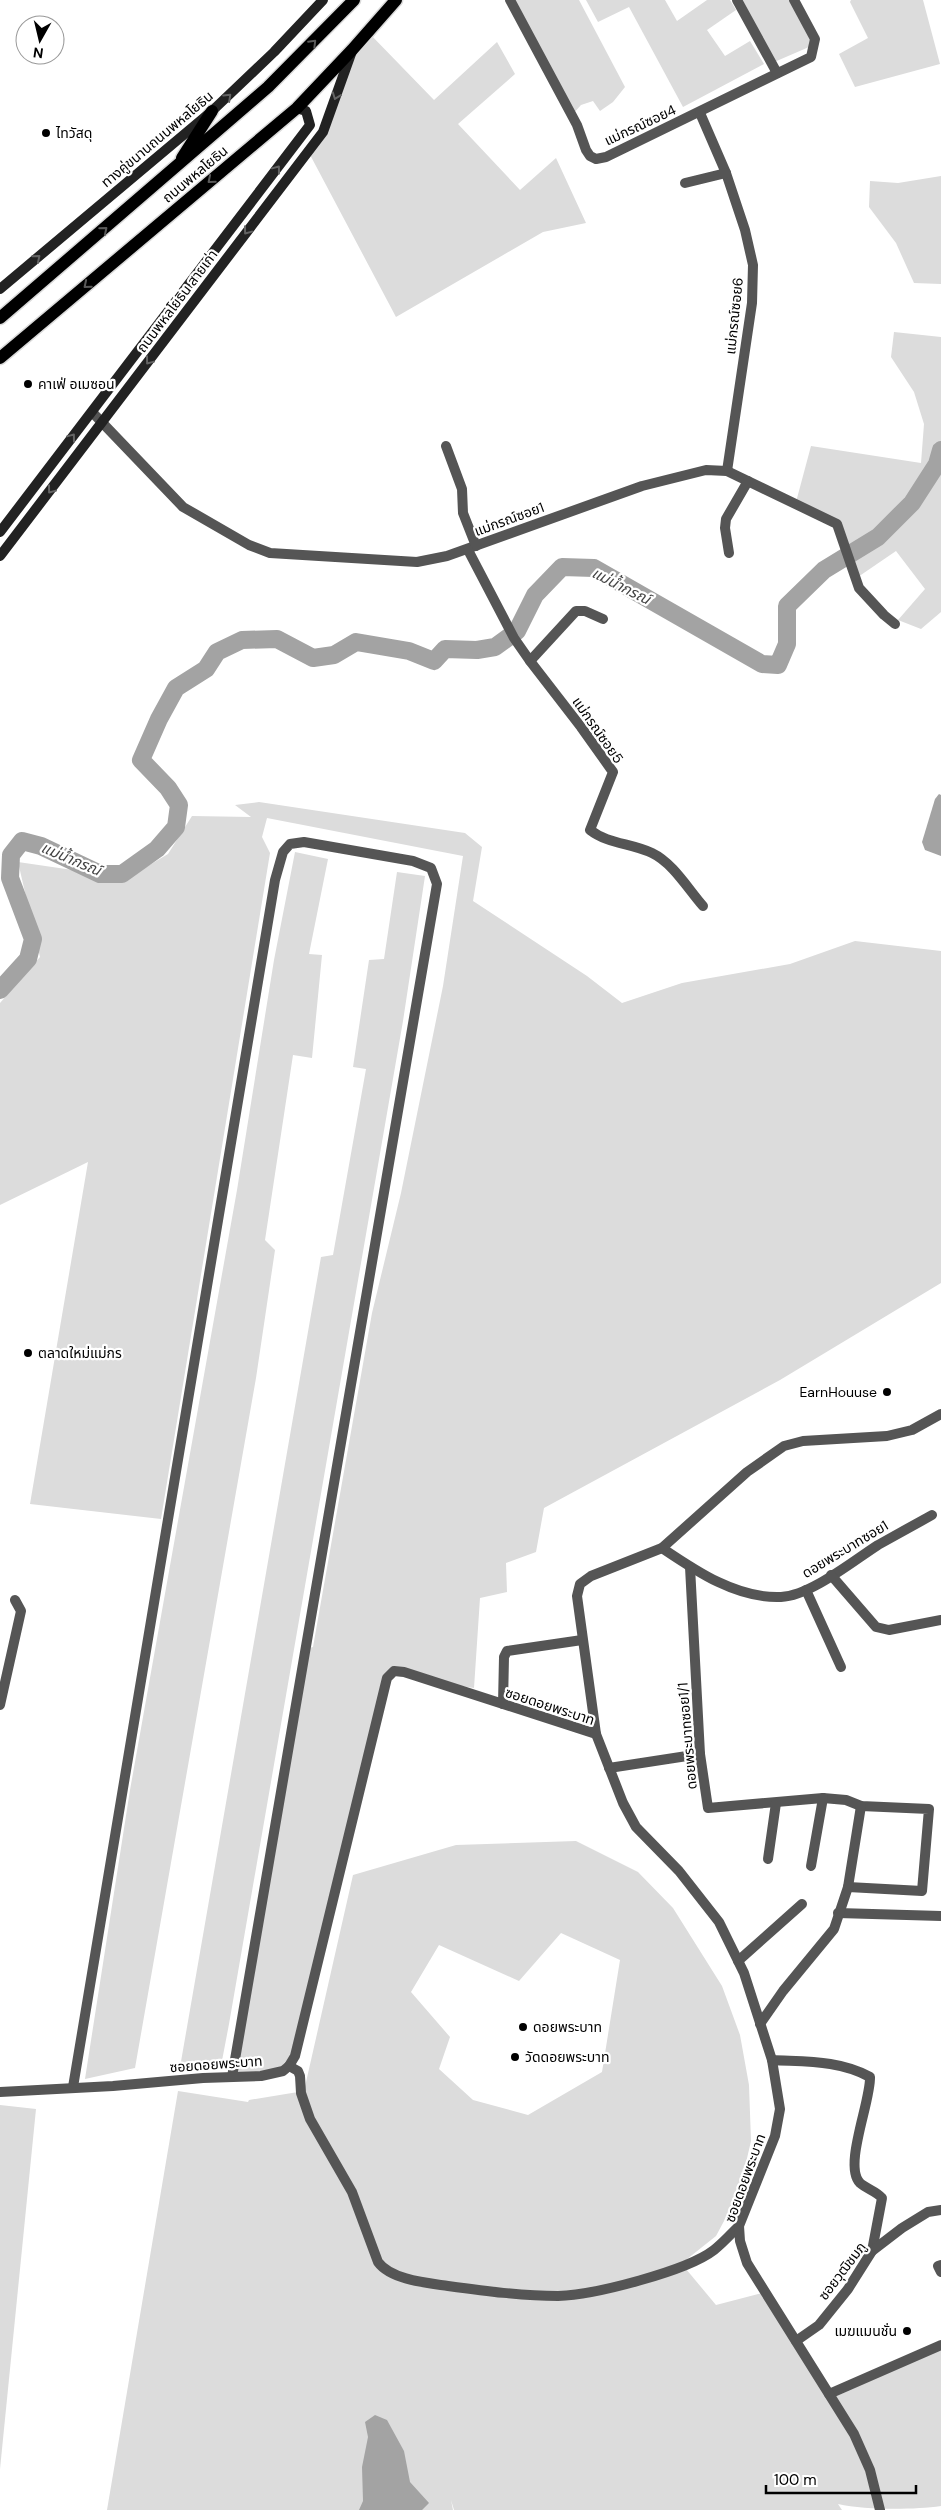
<svg xmlns="http://www.w3.org/2000/svg" width="941" height="2510" font-family="'DM Sans','Noto Sans Thai',sans-serif">
	<style>
		.green { fill: #dcdcdc; fill-rule: evenodd }
		.water { fill: #a3a3a3 }
		.lines { fill: none; stroke-linecap: round; stroke-linejoin: round }
		.river { stroke: #a3a3a3; stroke-width: 18 }
		.primary-casing { stroke: #dbdbdb; stroke-width: 15 }
		.minor { stroke: #555; stroke-width: 10 }
		.tertiary { stroke: #555; stroke-width: 10 }
		.secondary { stroke: #222; stroke-width: 10 }
		.primary { stroke: #000; stroke-width: 12 }
		.oneway { stroke: #595959 }
		.oneway2 { stroke: #646464 }
		.poi-dot { fill: #000; stroke: #fff; stroke-width: 2 }
		.labels { text-anchor: middle; stroke-width: 4.5; stroke-linejoin: round; paint-order: stroke }
		.street-label { font-size: 14px; fill: #000; stroke: #fff }
		.poi-label { font-size: 14px; fill: #000; stroke: #fff; text-anchor: start }
		.water-label { font-size: 15px; font-style: italic; fill: #444; stroke: #fff }
	</style>
	<rect width="100%" height="100%" fill="#fff"/>
	<!-- green -->
	<g class="green">
		<polygon points="515,0 579,0 625,87 613,102 600,111 593,101 581,105 572,115"/>
		<polygon points="586,0 665,0 677,21 707,0 730,0 736,10 707,30 725,56 750,41 764,64 683,107 629,7 598,22"/>
		<polygon points="737,0 794,0 811,33 809,47 772,63"/>
		<polygon points="851,0 923,0 940,64 855,87 839,54 868,38 850,2"/>
		<polygon points="368,32 434,100 497,42 515,74 458,124 520,190 556,158 586,223 543,232 396,317 308,151 323,132 352,50"/>
		<polygon points="941,176 941,284 914,283 896,243 869,207 870,181 898,183"/>
		<polygon points="894,332 941,337 941,612 921,629 898,620 925,589 896,551 855,579 839,523 796,502 811,446 921,463 924,424 914,392 891,357"/>
		<polygon points="259,802 465,833 482,847 473,901 587,976 622,1003 682,983 790,964 855,941 941,951 941,1283 780,1380 544,1508 536,1552 506,1563 507,1592 480,1598 474,1688 385,1674 289,2066 232,2077 305,1649 313,1647 372,1313 401,1193 443,986 463,856 267,818 262,837 270,853 161,1519 30,1504 88,1162 0,1205 0,1003 40,957 18,862 100,874 121,882 168,854 192,816 251,817 235,805"/>
		<polygon points="295,852 328,859 309,954 322,955 312,1058 293,1055 265,1240 275,1250 256,1378 135,2068 85,2079 130,1790 237,1190 274,960"/>
		<polygon points="397,872 425,876 403,1021 229,2024 221,2066 179,2073 321,1257 333,1255 366,1069 353,1067 369,960 384,959"/>
		<path d="M 576,1841 L 638,1872 L 673,1908 L 722,1986 L 740,2035 L 749,2085 L 751,2141 L 739,2193 L 716,2236 L 672,2271 L 686,2269 L 716,2305 L 766,2292 L 829,2394 L 941,2345 L 941,2506 C 912,2510 866,2510 838,2504 L 842,2510 L 454,2510 L 451,2500 L 453,2510 L 107,2510 L 178,2091 L 248,2102 L 249,2100 L 304,2091 L 353,1875 L 456,1845 ZM 561,1933 L 620,1960 L 602,2072 L 528,2115 L 473,2100 L 439,2069 L 450,2037 L 411,1992 L 439,1945 L 519,1981 Z"/>
		<polygon points="0,2105 36,2109 0,2469"/>
	</g>
	<!-- water -->
	<g class="water">
		<polygon points="939,794 941,795 941,856 925,850 922,842 935,799"/>
		<polygon points="375,2415 387,2420 404,2451 410,2482 429,2503 422,2510 359,2510 363,2501 362,2467 368,2437 365,2422"/>
	</g>
	<g class="lines">
		<!-- river -->
		<polyline class="river" points="0,990 28,959 33,939 10,878 11,855 22,841 41,846 100,874 122,874 157,849 176,827 179,805 168,788 141,760 159,719 176,688 206,669 217,652 242,640 277,639 313,658 334,655 356,642 409,651 434,661 445,649 477,650 495,647 517,631 535,595 562,567 594,568 762,664 778,665 787,644 787,606 824,570 878,537 912,503 937,464 941,450"/>
		<defs>
			<g id="primary">
				<polyline points="182,158 212,111"/>
				<polyline points="0,318 268,87 354,0"/>
				<polyline points="0,358 297,108 352,50 396,0"/>
			</g>
		</defs>
		<!-- primary casing -->
		<use href="#primary" class="primary-casing"/>
		<!-- minor -->
		<g class="minor">
			<polyline points="510,0 577,125 586,150 590,156 596,159 606,157 811,57 815,39 794,0"/>
			<polyline points="737,0 777,73"/>
			<polyline points="700,113 726,173 745,230 753,265 752,303 727,471"/>
			<polyline points="685,183 726,173"/>
			<polyline points="92,412 183,507 249,545 270,553 417,562 447,556 642,486 706,470 727,471 837,524 859,588 884,615 895,624"/>
			<polyline points="446,446 462,489 463,513 476,546"/>
			<polyline points="468,550 514,638 530,661 576,611 585,611 603,619"/>
			<polyline points="729,553 725,528 726,519 748,481"/>
			<path d="M 530,661 L 581,727 L 613,772 L 590,830 C 608,844 631,843 652,853 C 673,863 688,889 703,906"/>
			<path d="M 662,1548 C 696,1571 737,1599 781,1597 C 810,1596 853,1561 878,1545 C 896,1535 914,1525 932,1515"/>
			<polyline points="690,1567 700,1754 708,1808 823,1798 846,1800 861,1806 929,1809 922,1891 848,1887"/>
			<polyline points="831,1575 876,1627 889,1630 941,1620"/>
			<polyline points="806,1590 841,1667"/>
			<polyline points="503,1704 504,1657 507,1651 582,1640"/>
			<polyline points="0,1705 21,1611 15,1600"/>
			<path d="M 596,1734 L 404,1672 L 394,1671 L 387,1678 L 295,2056 L 289,2066 L 298,2071 L 300,2076 L 301,2093 L 310,2119 L 352,2192 L 378,2262 C 391,2280 428,2283 448,2286 C 485,2291 522,2296 558,2296 C 594,2295 687,2271 714,2250 C 723,2243 731,2234 739,2226"/>
			<polyline points="609,1768 700,1754"/>
			<polyline points="768,1859 776,1803"/>
			<polyline points="811,1866 823,1798"/>
			<polyline points="838,1913 941,1916"/>
			<polyline points="738,1961 802,1904"/>
			<polyline points="760,2024 783,1991 834,1929 848,1887 861,1806"/>
			<path d="M 772,2060 C 805,2062 839,2060 870,2077 C 871,2101 843,2166 860,2183 C 867,2189 876,2191 882,2198 L 872,2251"/>
			<polyline points="73,2087 275,880 283,852 290,844 304,842 413,861 431,868 437,884 232,2077"/>
			<polyline points="941,2265 938,2266 941,2272"/>
			<polyline points="796,2341 819,2325 848,2289 872,2251 902,2228 928,2212 941,2210"/>
			<polyline points="829,2394 941,2345"/>
			<polyline points="880,2510 870,2470 854,2434 747,2263 740,2241 739,2226 775,2136 780,2109 772,2060 744,1973 719,1922 679,1871 636,1827 623,1803 596,1734 577,1596 580,1584 591,1576 662,1548 747,1472 784,1446 803,1441 887,1436 912,1430 941,1414"/>
		</g>
		<!-- tertiary -->
		<polyline class="tertiary" points="0,2092 113,2086 203,2078 261,2076 283,2071 289,2066"/>
		<!-- secondary -->
		<g class="secondary">
			<polyline points="0,289 212,111 274,52 323,0"/>
			<polyline points="0,532 310,125 306,111 297,108"/>
			<polyline points="0,556 323,132 352,51"/>
		</g>
		<!-- primary -->
		<use href="#primary" class="primary"/>
	</g>
	<!-- one-way arrows -->
	<defs><path id="oneway-chevron" d="M-2-3.5L2.5 0L-2 3.5" fill="none" stroke-width="1.6" stroke-linecap="round" stroke-linejoin="round" transform="scale(1.25)"/></defs>
	<g class="oneway">
		<use href="#oneway-chevron" transform="translate(313 43) rotate(-45)"/>
		<use href="#oneway-chevron" transform="translate(211 180) rotate(140)"/>
		<use href="#oneway-chevron" transform="translate(104 230) rotate(-40)"/>
		<use href="#oneway-chevron" transform="translate(87 285) rotate(140)"/>
	</g>
	<g class="oneway2">
		<use href="#oneway-chevron" transform="translate(336 96) rotate(110)"/>
		<use href="#oneway-chevron" transform="translate(228 97) rotate(-43)"/>
		<use href="#oneway-chevron" transform="translate(277 169) rotate(-53)"/>
		<use href="#oneway-chevron" transform="translate(247 231) rotate(127)"/>
		<use href="#oneway-chevron" transform="translate(37 258) rotate(-40)"/>
		<use href="#oneway-chevron" transform="translate(149 361) rotate(127)"/>
		<use href="#oneway-chevron" transform="translate(72 437) rotate(-53)"/>
		<use href="#oneway-chevron" transform="translate(51 490) rotate(127)"/>
	</g>
	<!-- markers -->
	<g class="poi-dot">
		<circle cx="46" cy="133" r="5"/>
		<circle cx="28" cy="384" r="5"/>
		<circle cx="28" cy="1353" r="5"/>
		<circle cx="887" cy="1392" r="5"/>
		<circle cx="523" cy="2027" r="5"/>
		<circle cx="515" cy="2057" r="5"/>
		<circle cx="907" cy="2331" r="5"/>
	</g>
	<g class="labels">
		<!-- street labels -->
		<g class="street-label">
			<text transform="translate(640 125) rotate(-25)" y="5">แม่กรณ์ซอย4</text>
			<text transform="translate(157 139) rotate(-40)" y="5">ทางคู่ขนานถนนพหลโยธิน</text>
			<text transform="translate(195 174) rotate(-40)" y="5">ถนนพหลโยธิน</text>
			<text transform="translate(177 301) rotate(-53)" y="5">ถนนพหลโยธิน สายเก่า</text>
			<text transform="translate(734 316) rotate(-84)" y="5">แม่กรณ์ซอย6</text>
			<text transform="translate(509 519) rotate(-20)" y="5">แม่กรณ์ซอย1</text>
			<text transform="translate(598 730) rotate(55)" y="5">แม่กรณ์ซอย5</text>
			<text transform="translate(845 1549) rotate(-31)" y="5">ดอยพระบาทซอย1</text>
			<text transform="translate(550 1706) rotate(18)" y="5">ซอยดอยพระบาท</text>
			<text transform="translate(687 1736) rotate(-95)" y="5">ดอยพระบาทซอย1/1</text>
			<text transform="translate(216 2064) rotate(-4)" y="5">ซอยดอยพระบาท</text>
			<text transform="translate(745 2178) rotate(-70)" y="5">ซอยดอยพระบาท</text>
			<text transform="translate(842 2271) rotate(-53)" y="5">ซอยวุฒิชมภู</text>
		</g>
		<!-- poi labels -->
		<g class="poi-label">
			<text x="56" y="138">ไทวัสดุ</text>
			<text x="38" y="389">คาเฟ่ อเมซอน</text>
			<text x="38" y="1358">ตลาดใหม่แม่กร</text>
			<text x="877" y="1397" text-anchor="end">EarnHouuse</text>
			<text x="533" y="2032">ดอยพระบาท</text>
			<text x="525" y="2062">วัดดอยพระบาท</text>
			<text x="897" y="2336" text-anchor="end">เมฆแมนชั่น</text>
		</g>
		<!-- water labels -->
		<g class="water-label">
			<text transform="translate(621 586) rotate(27)" y="5">แม่น้ำกรณ์</text>
			<text transform="translate(71 859) rotate(23)" y="5">แม่น้ำกรณ์</text>
		</g>
	</g>
	<!-- north arrow -->
	<g transform="translate(40 40) rotate(188)"><circle r="24" fill="#ffffff" stroke="#999999"/>
	<path d="M0-4L9 19L0 12L-9 19Z" fill="#000000"/>
	<text y="-8" font-size="14" font-weight="bold" text-anchor="middle" fill="#000000">N</text>
	</g>
	<!-- scale -->
	<path d="M766 2485v8h150v-8" fill="none" stroke="#000000" stroke-width="2.5"/>
	<text x="774" y="2485" font-size="15" fill="#000000" stroke="#ffffff" stroke-width="4" paint-order="stroke">100 m</text>
</svg>
